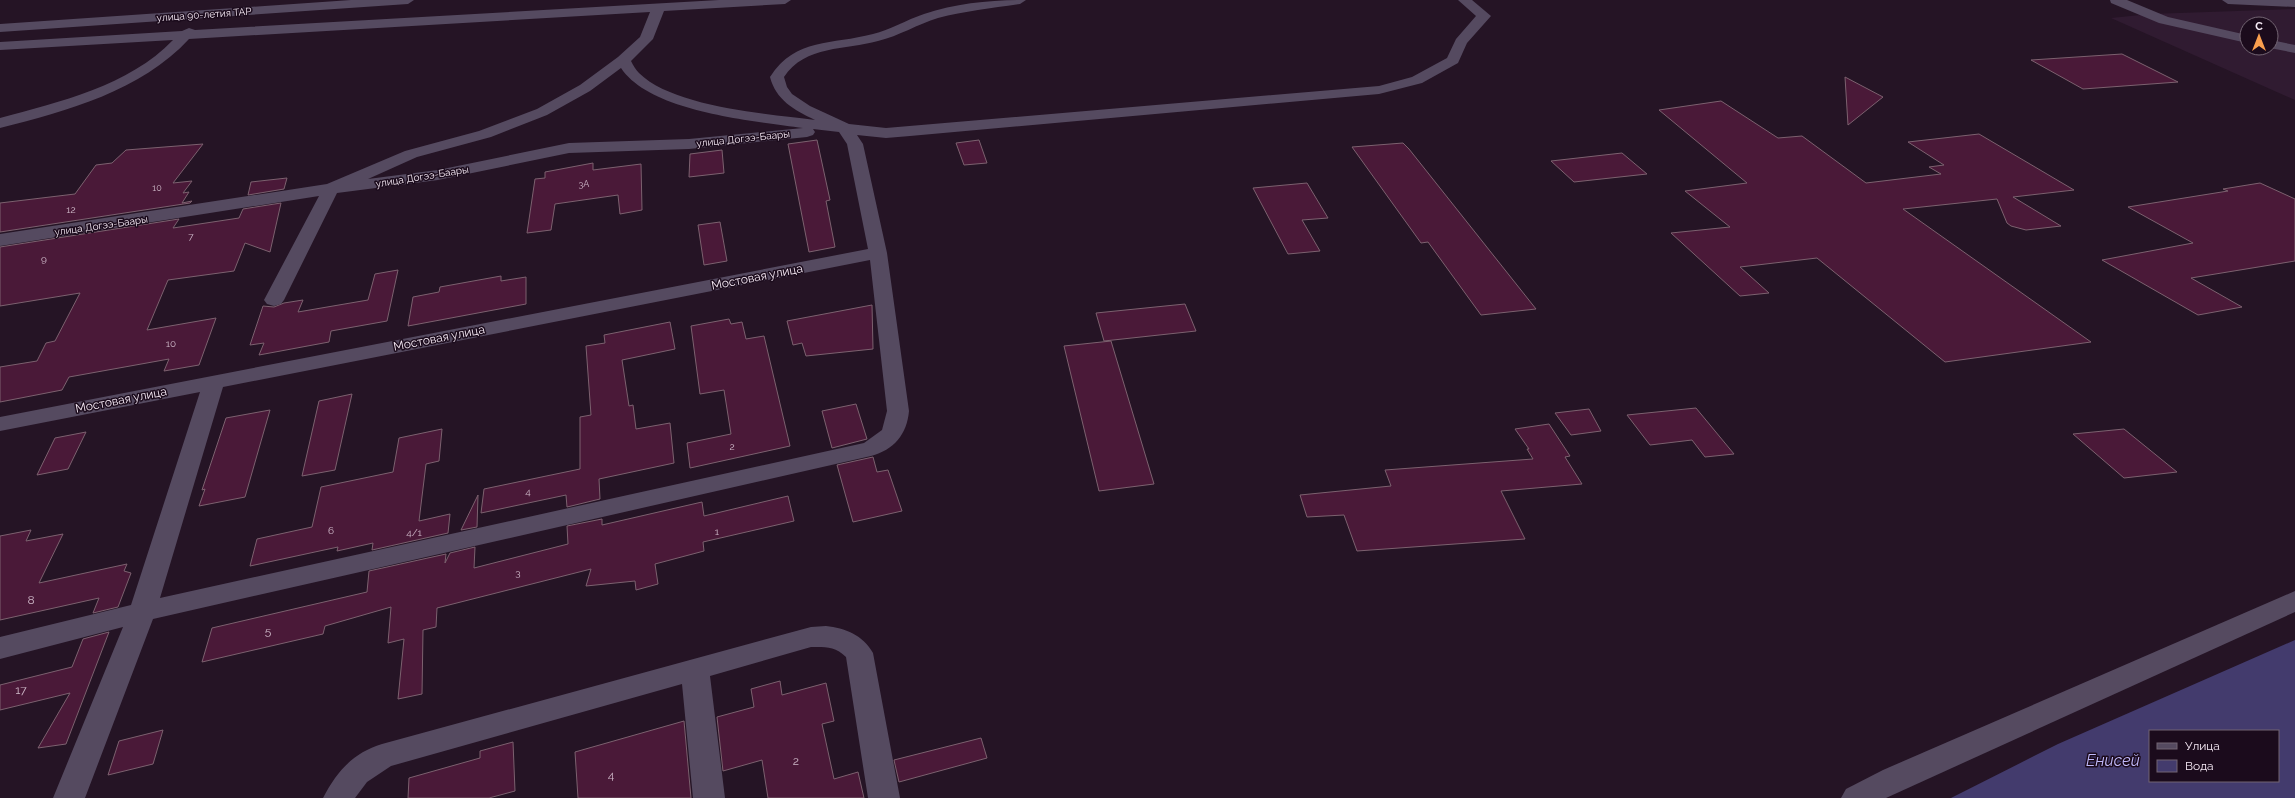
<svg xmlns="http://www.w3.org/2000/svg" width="2295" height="798" font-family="Raleway,sans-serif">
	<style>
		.built { fill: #301b31; fill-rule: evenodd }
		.water { fill: #433b6d; fill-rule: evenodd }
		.building { fill: #4a1938; stroke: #7c616f }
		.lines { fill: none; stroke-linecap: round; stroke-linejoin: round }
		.minor { fill: #554a60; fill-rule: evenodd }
		.labels { text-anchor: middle; stroke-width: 3; stroke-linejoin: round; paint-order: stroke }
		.far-number-label { font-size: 9px; fill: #ccb6c6 }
		.far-street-label { font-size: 10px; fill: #f7ebf6; stroke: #1b0b1c }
		.number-label { font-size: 10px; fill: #ccb6c6 }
		.street-label { font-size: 12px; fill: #f7ebf6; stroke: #1b0b1c }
		.near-number-label { font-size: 12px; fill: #ccb6c6 }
		.near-water-label { font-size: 16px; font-style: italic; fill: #c1bafb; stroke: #1b0b1c }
	</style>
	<rect width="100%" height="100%" fill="#251425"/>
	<!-- built -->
	<path class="built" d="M 2295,9 L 2295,100 L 2111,18 L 2150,14 ZM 2247,24 L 2271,24 L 2271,48 L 2247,48 Z"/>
	<!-- water -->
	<path class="water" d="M 2295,640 L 2295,798 L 1951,798 L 2058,744 ZM 2150,731 L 2278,731 L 2278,781 L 2150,781 Z"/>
	<!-- building -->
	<g class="building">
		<polygon points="2122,54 2178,82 2083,89 2031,60"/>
		<polygon points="1845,77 1883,97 1848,125"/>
		<polygon points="1721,101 1778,138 1802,136 1866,183 1941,174 1929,167 1944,165 1908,142 1979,134 2074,190 2013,197 2061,226 2026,230 2011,226 2007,223 1997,199 1903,209 2091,342 1945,362 1817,258 1740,267 1769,293 1740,296 1671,233 1730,227 1685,191 1747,183 1659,110"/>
		<polygon points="817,140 830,200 826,201 835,247 809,252 788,144"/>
		<polygon points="979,140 987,163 964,165 956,143"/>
		<polygon points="1403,143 1409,149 1536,309 1481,315 1428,242 1421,243 1352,147"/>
		<polygon points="203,144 173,183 192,181 183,193 189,192 182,203 192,201 190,203 0,232 0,203 75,194 96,165 112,163 126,150"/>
		<polygon points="722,150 724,173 689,177 690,154"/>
		<polygon points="1622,153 1647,174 1574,182 1551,161"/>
		<polygon points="593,163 593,170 641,164 642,210 620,214 618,195 555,204 551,230 527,233 535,179 545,178 545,172"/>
		<polygon points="287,178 284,189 248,195 251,182"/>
		<polygon points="1307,183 1328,218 1302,220 1320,251 1288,254 1253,188"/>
		<polygon points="2260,183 2295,199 2295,261 2191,278 2242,307 2198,315 2102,260 2193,243 2128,207 2228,191 2223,189"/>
		<polygon points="281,203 270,252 245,243 234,271 168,280 147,330 216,318 199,365 164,371 169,359 69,377 62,390 0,402 0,367 37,361 46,343 55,341 80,293 0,306 0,247 179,219 173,228 239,218 243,209"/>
		<polygon points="720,222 727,261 704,265 698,225"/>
		<polygon points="398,270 387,321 331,331 329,342 259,355 264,343 250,345 263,306 274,307 284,303 303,300 298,312 368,300 375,274"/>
		<polygon points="501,276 501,281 526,277 526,304 408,326 413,297 439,292 440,287"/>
		<polygon points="1185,304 1196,331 1104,341 1096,313"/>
		<polygon points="872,305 873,349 806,356 802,343 793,345 787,321"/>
		<polygon points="729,319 731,324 742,322 746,339 764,336 790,446 690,468 687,443 731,434 724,390 700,394 691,326"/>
		<polygon points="670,322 675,349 622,360 629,406 633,405 636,429 670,423 674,463 599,479 600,499 567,507 566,495 481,513 484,489 580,469 580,417 591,415 586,346 605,343 604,335"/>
		<polygon points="1111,341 1154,484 1099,491 1064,346"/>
		<polygon points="352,394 335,470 302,476 319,401"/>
		<polygon points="856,404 867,439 832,448 822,411"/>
		<polygon points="1696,408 1734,454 1705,457 1692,440 1650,445 1627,415"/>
		<polygon points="1589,409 1601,431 1571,435 1555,413"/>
		<polygon points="270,410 245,497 199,506 205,489 202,490 226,418"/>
		<polygon points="1549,424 1570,456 1565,457 1582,484 1501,491 1525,539 1357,551 1344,515 1307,517 1300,495 1391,486 1385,470 1533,459 1527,449 1529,449 1515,429"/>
		<polygon points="442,429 439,461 426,464 419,521 450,514 448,533 372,550 373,543 337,551 338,547 250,566 257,539 312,527 321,487 393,472 399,438"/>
		<polygon points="2124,429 2177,472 2124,478 2073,434"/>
		<polygon points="86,432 68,469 37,475 55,438"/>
		<polygon points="873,457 877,472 888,470 902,511 853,522 837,465"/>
		<polygon points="478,495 477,527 461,530"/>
		<polygon points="788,496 794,521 703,542 704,551 655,564 658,584 636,590 635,581 586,586 591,569 437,608 436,627 423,630 422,694 398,699 404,639 388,643 391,607 325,626 323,634 202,662 212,628 367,592 369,571 446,554 445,563 450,553 475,547 474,568 568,544 567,526 602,519 602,525 702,502 704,516"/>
		<polygon points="31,530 26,541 63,534 39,583 127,564 124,571 131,573 118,607 93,613 99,598 0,620 0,536"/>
		<polygon points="109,632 66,744 38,748 70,693 0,710 0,685 72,667 83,639"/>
		<polygon points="780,681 782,695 826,683 834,721 822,724 834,779 858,772 864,798 768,798 762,760 723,771 717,717 754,707 751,689"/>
		<polygon points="684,721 691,798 578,798 575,752"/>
		<polygon points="163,730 153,764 108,775 119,741"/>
		<polygon points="981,738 987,758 899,782 894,760"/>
		<polygon points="513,742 515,791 489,798 408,798 409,778 480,758 480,751"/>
	</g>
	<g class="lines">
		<!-- minor -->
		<g class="minor">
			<polygon points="351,0 414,0 408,4 0,32 0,24"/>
			<path d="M 719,0 L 791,0 L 785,4 L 664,11 L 653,39 L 631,61 C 633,65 636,70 639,73 C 673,107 768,114 815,120 C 794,110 776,100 770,77 C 796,37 832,45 873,34 C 890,30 906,20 924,14 C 957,3 992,0 1026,0 L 1020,4 C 993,8 965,11 938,18 C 918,24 899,36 878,41 C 846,50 805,45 784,77 L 787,87 L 792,94 L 810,106 L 849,124 L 886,128 L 1379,86 L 1412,77 L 1447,58 L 1456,39 L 1476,16 L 1458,0 L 1472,0 L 1491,16 L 1467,43 L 1458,63 L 1422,83 L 1379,94 L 910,136 L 886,138 L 857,135 L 863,144 L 887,253 L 909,411 C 907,434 894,450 871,456 L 153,619 L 85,798 L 53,798 L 123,627 L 0,659 L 0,637 L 131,605 L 200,392 L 0,431 L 0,417 L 868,249 L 847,144 L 839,132 L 813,129 L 815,132 L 813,135 L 807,137 L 689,149 L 569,153 L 438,180 L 337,193 L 284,300 L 281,304 L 274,306 L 267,304 L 264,300 L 319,196 L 0,246 L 0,234 L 327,184 L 405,151 L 479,131 L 537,109 L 580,85 L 618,57 L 640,37 L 650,12 L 189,39 C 141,91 67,111 0,128 L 0,118 C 59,102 129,86 173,40 L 0,50 L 0,42 L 182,31 L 189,28 L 195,30 ZM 621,68 C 650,112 753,121 803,128 L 689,139 L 569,143 L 438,170 L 368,179 L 417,157 L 491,137 L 547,115 L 590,91 ZM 870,260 L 887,411 L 882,430 L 864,443 L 160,598 L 223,387 Z"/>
			<polygon points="2110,0 2127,0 2168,17 2247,35 2247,43 2159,23 2111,3"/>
			<polygon points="2222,0 2295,0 2295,7 2228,4"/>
			<polygon points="2271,40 2295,45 2295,53 2270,48"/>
			<polygon points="2295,591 2295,612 1886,798 1841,798 1846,789 1883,770"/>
			<path d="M 826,626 C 845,628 863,635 873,653 L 900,798 L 868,798 L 846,657 C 835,646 825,647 811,647 L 710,676 L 725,798 L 693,798 L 682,684 L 391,766 L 367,782 L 355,798 L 323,798 C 337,771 353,753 382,744 L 811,627 Z"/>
		</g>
	</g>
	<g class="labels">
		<!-- far-number labels -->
		<g class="far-number-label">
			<text x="584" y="187">3А</text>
			<text x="157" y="191">10</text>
		</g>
		<!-- far-street labels -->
		<g class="far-street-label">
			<text transform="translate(204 14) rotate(-4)" y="4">улица 90-летия ТАР</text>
			<text transform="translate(743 138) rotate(-6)" y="4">улица Догээ-Баары</text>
			<text transform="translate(422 176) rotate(-9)" y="4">улица Догээ-Баары</text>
			<text transform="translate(101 225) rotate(-8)" y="4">улица Догээ-Баары</text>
		</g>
		<!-- number labels -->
		<g class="number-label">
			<text x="71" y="213">12</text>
			<text x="191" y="240">7</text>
			<text x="44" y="262">9</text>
			<text x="171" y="347">10</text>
			<text x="732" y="450">2</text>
			<text x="528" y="495">4</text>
			<text x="331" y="534">6</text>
			<text x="717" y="535">1</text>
			<text x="414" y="536">4/1</text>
			<text x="518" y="576">3</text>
		</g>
		<!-- street labels -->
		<g class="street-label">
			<text transform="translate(757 277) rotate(-11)" y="4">Мостовая улица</text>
			<text transform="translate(439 338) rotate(-11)" y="4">Мостовая улица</text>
			<text transform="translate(121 400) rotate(-11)" y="4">Мостовая улица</text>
		</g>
		<!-- near-number labels -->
		<g class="near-number-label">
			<text x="31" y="604">8</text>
			<text x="268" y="635">5</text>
			<text x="21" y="694">17</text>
			<text x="796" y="765">2</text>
			<text x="611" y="779">4</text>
		</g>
		<!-- near-water labels -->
		<g class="near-water-label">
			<text x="2113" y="766">Енисей</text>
		</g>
	</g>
	<!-- legend -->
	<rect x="2149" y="730" width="130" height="52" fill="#1b0b1c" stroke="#736573"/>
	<rect x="2157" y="743" width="20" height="6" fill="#554a60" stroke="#736573"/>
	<text x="2185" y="750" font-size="12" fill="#f7ebf6">Улица</text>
	<rect x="2157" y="760" width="20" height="12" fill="#433b6d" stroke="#736573"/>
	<text x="2185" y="770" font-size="12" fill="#f7ebf6">Вода</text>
	<!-- north arrow -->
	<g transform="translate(2259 36)"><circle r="19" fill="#1b0b1c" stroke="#736573"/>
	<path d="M0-3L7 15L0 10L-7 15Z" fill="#fa9f4e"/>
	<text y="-6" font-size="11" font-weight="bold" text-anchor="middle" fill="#f7ebf6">С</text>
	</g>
</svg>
